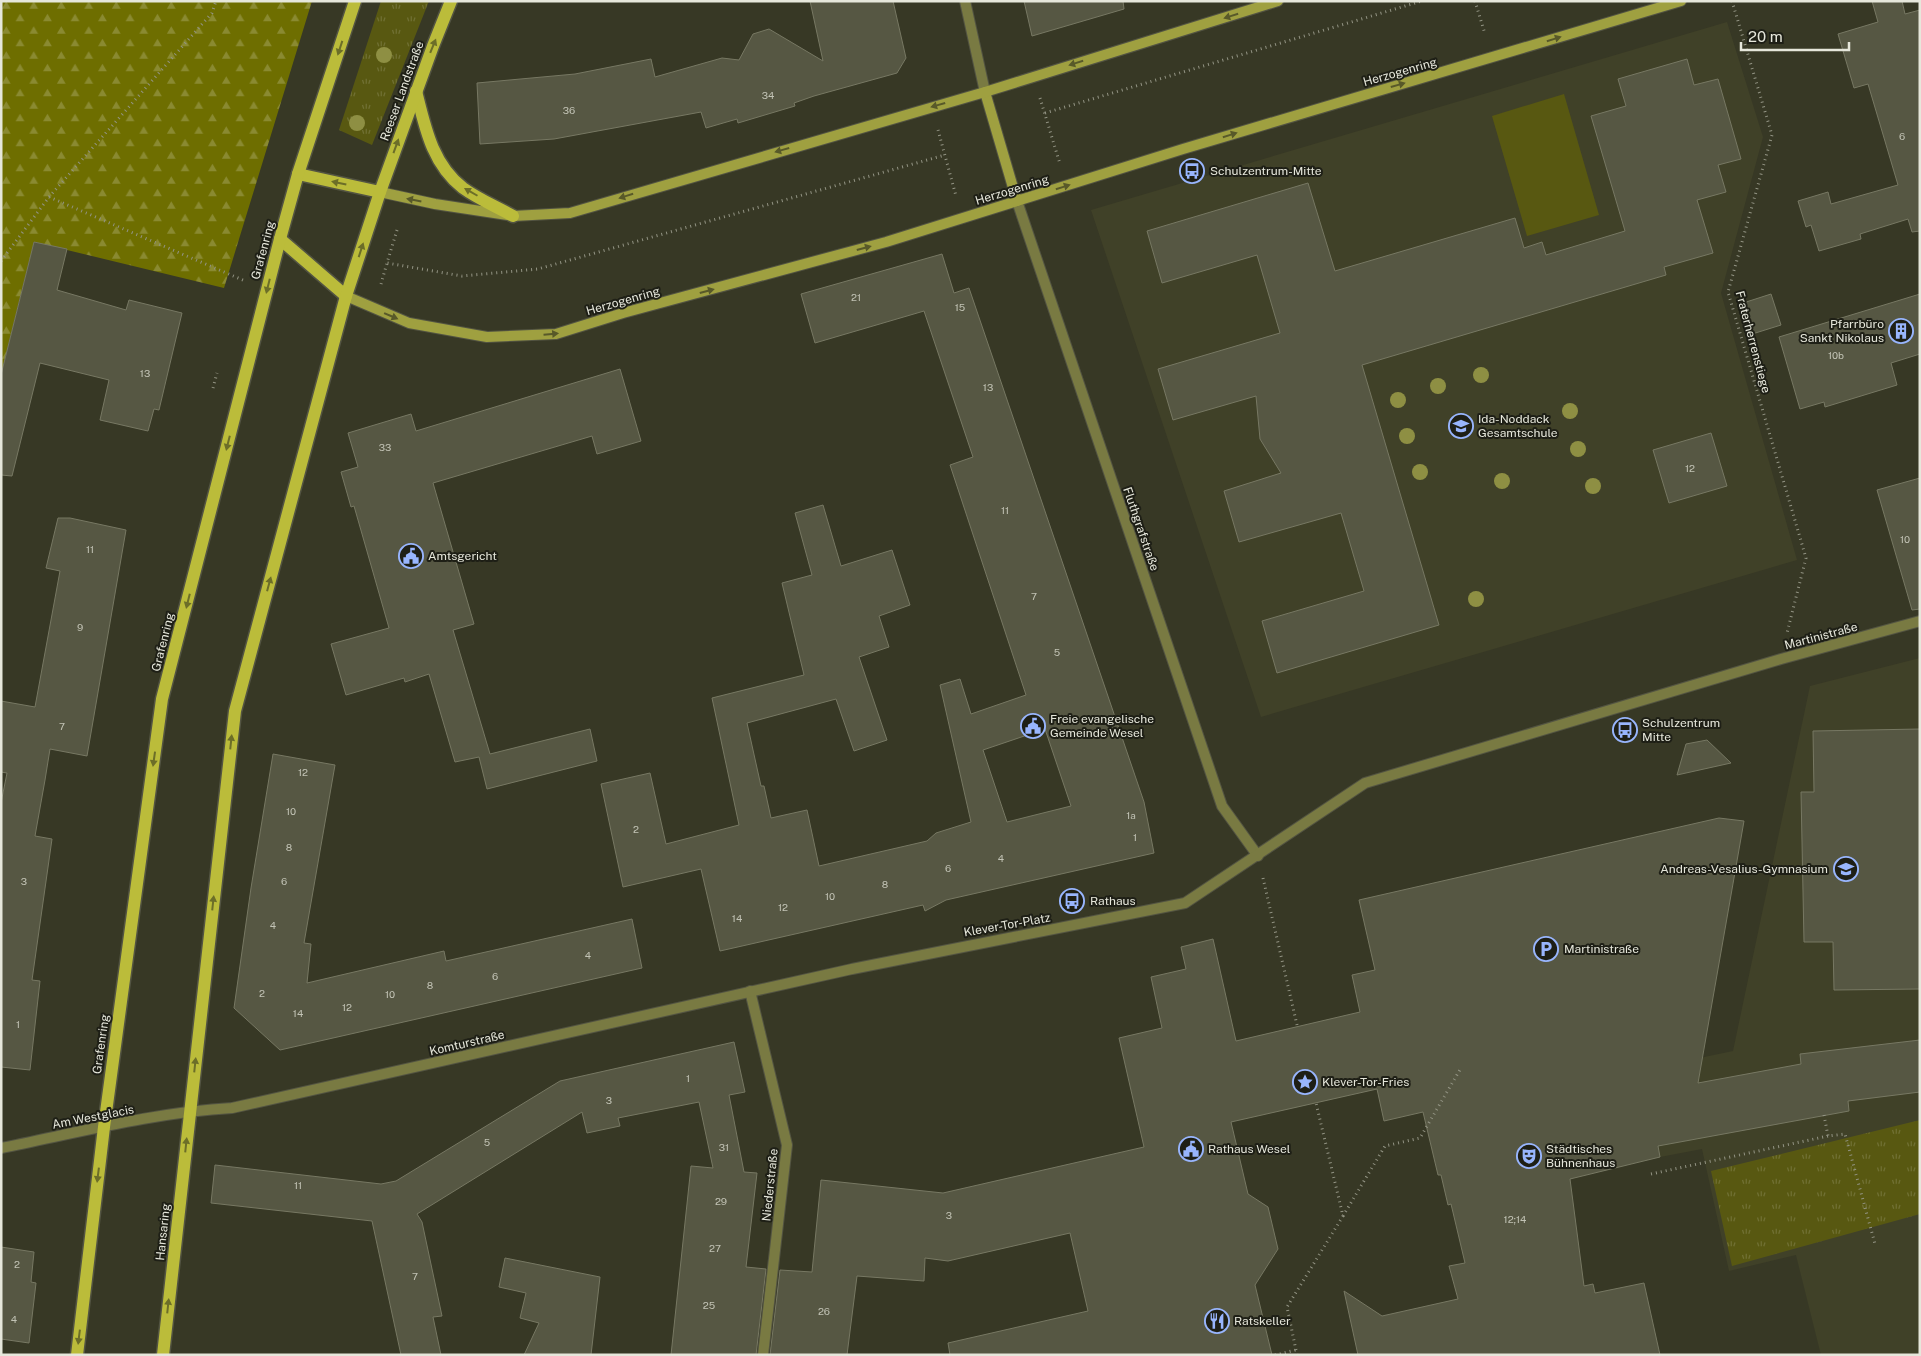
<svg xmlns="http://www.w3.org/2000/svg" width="1921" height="1356" font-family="'Public Sans',sans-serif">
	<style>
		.built { fill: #404128 }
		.grass { fill: url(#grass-tufts) }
		.forest { fill: url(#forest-firs) }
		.pitch { fill: #585811 }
		.building { fill: #565743; stroke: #777863; fill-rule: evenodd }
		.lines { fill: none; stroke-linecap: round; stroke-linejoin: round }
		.street-casing { stroke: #535442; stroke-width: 12 }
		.secondary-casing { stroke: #535442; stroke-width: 12 }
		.primary-casing { stroke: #535442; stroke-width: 15 }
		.path { stroke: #939484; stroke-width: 3; stroke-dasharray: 1 4; stroke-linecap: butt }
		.street { stroke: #797a42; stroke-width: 10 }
		.secondary { stroke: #9fa040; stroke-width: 10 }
		.primary { stroke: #bbbc3a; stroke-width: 12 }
		.tree { fill: #8e8f43 }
		.oneway { fill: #585929 }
		.oneway2 { fill: #6c6e28 }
		.labels { text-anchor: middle; stroke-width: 4; stroke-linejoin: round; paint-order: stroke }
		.number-label { font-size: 10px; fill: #c2c3b5 }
		.street-label { font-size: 12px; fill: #e6e7db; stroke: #1e1f16 }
		.poi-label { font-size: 12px; fill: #e6e7db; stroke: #1e1f16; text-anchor: start }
	</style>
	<defs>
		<pattern id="grass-tufts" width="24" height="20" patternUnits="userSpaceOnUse" patternTransform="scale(1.25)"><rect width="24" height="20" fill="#585811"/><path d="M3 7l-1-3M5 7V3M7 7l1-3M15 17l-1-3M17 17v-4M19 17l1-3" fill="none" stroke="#707033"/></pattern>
		<pattern id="forest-firs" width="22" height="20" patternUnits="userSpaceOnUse" patternTransform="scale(1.25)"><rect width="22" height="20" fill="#6e6e00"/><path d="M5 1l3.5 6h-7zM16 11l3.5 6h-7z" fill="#8a8a31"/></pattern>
	</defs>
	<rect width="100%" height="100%" fill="#373825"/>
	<!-- built -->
	<g class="built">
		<polygon points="1727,22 1763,137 1721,293 1797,560 1261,717 1091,210"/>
		<polygon points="1920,658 1920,1355 1821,1355 1796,1255 1729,1271 1702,1149 1660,1157 1647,1069 1733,1051 1810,686"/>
	</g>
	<!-- grass -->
	<g class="grass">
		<polygon points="381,1 429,1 372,145 339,130"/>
		<polygon points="1920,1120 1920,1214 1732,1266 1711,1171"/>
	</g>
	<!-- forest -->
	<polygon class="forest" points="1,1 312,1 224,288 34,242 1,375"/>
	<!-- pitch -->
	<polygon class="pitch" points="1564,94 1599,215 1527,236 1492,116"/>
	<!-- building -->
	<g class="building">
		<polygon points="810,1 893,1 906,58 897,73 814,96 794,103 795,106 738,123 737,119 706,128 701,112 554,139 480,144 477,83 575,74 651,59 655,77 722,58 739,60 753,34 769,29 823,61"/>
		<polygon points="1024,1 1123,1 1124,9 1032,36"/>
		<polygon points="1872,1 1902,1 1905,14 1920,10 1920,231 1912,232 1908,219 1860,234 1861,239 1819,251 1811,225 1806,227 1798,201 1828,192 1831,204 1898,185 1868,84 1854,88 1838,34 1878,22"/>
		<polygon points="1687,59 1694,85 1718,79 1741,159 1718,165 1726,192 1697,200 1713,253 1664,267 1666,275 1362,365 1439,625 1277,673 1262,621 1364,591 1341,513 1239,542 1224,491 1281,473 1260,439 1256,396 1173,420 1158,369 1280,333 1257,255 1162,283 1147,231 1308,183 1335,271 1515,218 1524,248 1542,242 1546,255 1625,231 1591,116 1626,106 1618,79"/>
		<polygon points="34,242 67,249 57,290 126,310 129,300 182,313 159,410 154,409 148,431 100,420 109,380 40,363 12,476 1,475 1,375"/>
		<path d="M 942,254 L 954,293 L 969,288 L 1144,802 L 1154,853 L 946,900 L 925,911 L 923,905 L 720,951 L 701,869 L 623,887 L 601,784 L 650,773 L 666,844 L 739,825 L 712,698 L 804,675 L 782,583 L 812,575 L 795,513 L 823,505 L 841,566 L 892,550 L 910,605 L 879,616 L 889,647 L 859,657 L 887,740 L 854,751 L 836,699 L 747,723 L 761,786 L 764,786 L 771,818 L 807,810 L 819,866 L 927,841 L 936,833 L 971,822 L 940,685 L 960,679 L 971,714 L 1026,695 L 950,465 L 973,457 L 924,311 L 815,343 L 801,294 ZM 1045,729 L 1071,806 L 1007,822 L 983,750 Z"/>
		<polygon points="1771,294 1781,325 1749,335 1740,304"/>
		<polygon points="1920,294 1920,354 1891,363 1897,385 1825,407 1824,402 1800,409 1779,337"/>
		<polygon points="620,369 641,441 597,454 592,436 433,483 474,624 453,630 490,754 590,729 597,761 487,789 479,757 455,762 429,674 405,682 404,678 346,695 331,644 389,628 354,506 351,507 341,472 358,467 348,433 411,414 416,431"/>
		<polygon points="1711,433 1727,486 1669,503 1653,450"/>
		<polygon points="1920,478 1920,609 1912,610 1877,490"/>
		<polygon points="58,518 70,518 126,530 87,756 50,749 45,780 35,836 52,839 32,980 40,981 30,1070 1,1067 1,803 7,773 1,772 1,701 35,707 60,571 46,568"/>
		<polygon points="1920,729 1920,989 1834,990 1833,942 1804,942 1801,792 1814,792 1813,731"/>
		<polygon points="1707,740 1731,763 1677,775 1686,744"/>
		<polygon points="273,754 335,765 304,943 311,944 307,983 444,951 446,961 632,919 642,968 280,1050 234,1008 251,888"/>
		<polygon points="1719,818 1744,821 1698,1083 1801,1064 1800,1054 1920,1040 1920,1092 1848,1101 1849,1111 1658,1146 1660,1157 1570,1179 1584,1286 1593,1284 1595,1293 1644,1283 1660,1355 1358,1355 1344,1291 1382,1316 1458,1299 1449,1266 1465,1263 1451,1204 1448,1205 1441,1175 1438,1175 1423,1112 1384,1121 1377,1089 1231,1122 1248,1194 1268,1207 1278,1249 1255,1285 1272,1355 950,1355 948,1343 1088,1311 1070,1233 948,1261 925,1258 924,1281 857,1276 847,1355 770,1355 780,1270 812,1272 821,1180 943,1193 1144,1147 1119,1038 1162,1028 1151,977 1186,969 1181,947 1213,939 1236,1041 1360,1012 1352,975 1375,970 1359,900"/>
		<polygon points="734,1042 745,1092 729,1095 744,1172 757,1173 746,1267 766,1269 756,1355 671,1355 691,1166 713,1168 699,1102 618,1118 620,1126 587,1133 582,1112 417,1214 422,1222 442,1316 433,1317 441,1355 401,1355 372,1221 211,1203 215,1165 381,1184 396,1181 560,1081"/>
		<polygon points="1,1247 34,1252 31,1282 36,1283 29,1343 1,1339"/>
		<polygon points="505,1258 600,1277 591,1355 524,1355 539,1323 520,1318 526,1293 499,1287"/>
	</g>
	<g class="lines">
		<defs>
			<g id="street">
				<polyline points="965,1 985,92"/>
				<polyline points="1017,201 1222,806 1258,856"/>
				<polyline points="750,991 787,1145 763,1355"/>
				<path d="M 1,1148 C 76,1133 156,1112 232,1108 L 852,969 L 1185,903 L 1365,783 L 1781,659 L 1920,621"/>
			</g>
			<g id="secondary">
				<polyline points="985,92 1017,201"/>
				<polyline points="380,192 435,204 513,216 570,213 985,92 1278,1"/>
				<polyline points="346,296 409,323 487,337 556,334 623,313 886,242 1183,149 1681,1"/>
			</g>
			<g id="primary">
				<path d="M 416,91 C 425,127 432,164 463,188 C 478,199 497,207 513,216"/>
				<polyline points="298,174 380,192"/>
				<polyline points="280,239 346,296"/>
				<polyline points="77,1355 104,1127 162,699 280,239 298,174 355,1"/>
				<polyline points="163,1355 235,711 346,296 380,192 433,46 451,1"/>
			</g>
		</defs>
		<!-- street casing -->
		<use href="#street" class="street-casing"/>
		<!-- secondary casing -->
		<use href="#secondary" class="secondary-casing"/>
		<!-- primary casing -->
		<use href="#primary" class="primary-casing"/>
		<!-- path -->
		<g class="path">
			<polyline points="1475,1 1485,34"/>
			<polyline points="1732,1 1772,135 1728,292 1806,558 1787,633"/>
			<polyline points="1040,98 1060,164"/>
			<polyline points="1045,113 1422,1"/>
			<polyline points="938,130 956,196"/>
			<polyline points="49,197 245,281"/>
			<polyline points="397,230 387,263 462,276 538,269 945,155"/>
			<polyline points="1,261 49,197 212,13 216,1"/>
			<polyline points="381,284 387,263"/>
			<polyline points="213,388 217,373"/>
			<polyline points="1263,878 1297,1025"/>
			<polyline points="1824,1115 1828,1136 1845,1134 1875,1244"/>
			<polyline points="1651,1174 1828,1136"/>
			<polyline points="1343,1216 1385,1146 1420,1138 1461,1068"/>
			<polyline points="1275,1355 1296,1350"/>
			<polyline points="1297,1355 1287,1307 1343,1216 1316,1103"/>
		</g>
		<!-- street -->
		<use href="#street" class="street"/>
		<!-- secondary -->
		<use href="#secondary" class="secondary"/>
		<!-- primary -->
		<use href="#primary" class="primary"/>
	</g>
	<!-- trees -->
	<g class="tree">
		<circle cx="384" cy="55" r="8"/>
		<circle cx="357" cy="123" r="8"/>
		<circle cx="1481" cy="375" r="8"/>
		<circle cx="1438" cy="386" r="8"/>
		<circle cx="1398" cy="400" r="8"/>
		<circle cx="1570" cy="411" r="8"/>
		<circle cx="1407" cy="436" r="8"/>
		<circle cx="1578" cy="449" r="8"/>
		<circle cx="1420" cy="472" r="8"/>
		<circle cx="1502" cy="481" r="8"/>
		<circle cx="1593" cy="486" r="8"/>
		<circle cx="1476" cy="599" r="8"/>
	</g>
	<!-- one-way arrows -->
	<defs><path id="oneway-solid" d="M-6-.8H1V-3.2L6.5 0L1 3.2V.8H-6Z" transform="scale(1.25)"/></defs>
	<g class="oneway">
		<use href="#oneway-solid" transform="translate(1231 16) rotate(163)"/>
		<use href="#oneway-solid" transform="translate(1554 39) rotate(-17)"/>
		<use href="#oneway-solid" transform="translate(1076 63) rotate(163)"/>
		<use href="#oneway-solid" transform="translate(1398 85) rotate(-16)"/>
		<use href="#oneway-solid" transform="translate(938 105) rotate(164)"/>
		<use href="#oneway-solid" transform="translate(1230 135) rotate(-17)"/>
		<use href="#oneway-solid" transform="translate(782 150) rotate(164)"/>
		<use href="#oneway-solid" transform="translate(1063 187) rotate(-17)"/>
		<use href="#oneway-solid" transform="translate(626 196) rotate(163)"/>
		<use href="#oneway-solid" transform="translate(414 200) rotate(-169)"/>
		<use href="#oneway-solid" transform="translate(864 248) rotate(-15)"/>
		<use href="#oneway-solid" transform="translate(707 291) rotate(-15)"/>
		<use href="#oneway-solid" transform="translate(391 316) rotate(23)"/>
		<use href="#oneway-solid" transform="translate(551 334) rotate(-5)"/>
	</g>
	<g class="oneway2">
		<use href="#oneway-solid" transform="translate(433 46) rotate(-68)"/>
		<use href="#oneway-solid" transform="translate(340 48) rotate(108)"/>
		<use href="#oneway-solid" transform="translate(396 146) rotate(-70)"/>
		<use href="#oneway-solid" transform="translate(339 183) rotate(-168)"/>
		<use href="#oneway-solid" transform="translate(471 192) rotate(-150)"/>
		<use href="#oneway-solid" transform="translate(361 250) rotate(-72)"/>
		<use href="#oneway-solid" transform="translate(268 286) rotate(104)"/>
		<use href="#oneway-solid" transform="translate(228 443) rotate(104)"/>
		<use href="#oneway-solid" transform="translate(269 584) rotate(-75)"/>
		<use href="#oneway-solid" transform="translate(188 601) rotate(104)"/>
		<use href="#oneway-solid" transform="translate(231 742) rotate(-84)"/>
		<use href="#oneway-solid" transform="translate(154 759) rotate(98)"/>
		<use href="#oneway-solid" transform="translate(213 903) rotate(-84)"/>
		<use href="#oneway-solid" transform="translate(195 1065) rotate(-84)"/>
		<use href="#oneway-solid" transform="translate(186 1145) rotate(-84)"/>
		<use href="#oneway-solid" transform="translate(98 1175) rotate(97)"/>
		<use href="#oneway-solid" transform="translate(168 1306) rotate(-84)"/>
		<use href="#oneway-solid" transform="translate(79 1337) rotate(97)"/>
	</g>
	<!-- icons -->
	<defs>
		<symbol id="bus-ring" viewBox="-11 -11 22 22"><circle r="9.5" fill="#1e1f16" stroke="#98b5fd" stroke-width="1.5"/><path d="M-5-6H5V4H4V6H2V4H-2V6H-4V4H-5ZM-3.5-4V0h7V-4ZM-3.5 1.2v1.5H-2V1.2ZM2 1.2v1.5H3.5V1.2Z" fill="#98b5fd"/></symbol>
		<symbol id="building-ring" viewBox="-11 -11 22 22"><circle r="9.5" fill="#1e1f16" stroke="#98b5fd" stroke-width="1.5"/><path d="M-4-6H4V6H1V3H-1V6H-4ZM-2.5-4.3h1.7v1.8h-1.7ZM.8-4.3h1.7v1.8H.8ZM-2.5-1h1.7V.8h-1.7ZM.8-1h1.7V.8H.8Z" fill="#98b5fd"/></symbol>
		<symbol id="school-ring" viewBox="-11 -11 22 22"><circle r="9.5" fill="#1e1f16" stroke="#98b5fd" stroke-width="1.5"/><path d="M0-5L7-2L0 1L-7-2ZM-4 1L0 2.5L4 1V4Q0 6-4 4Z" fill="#98b5fd"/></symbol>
		<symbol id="civic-ring" viewBox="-11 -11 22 22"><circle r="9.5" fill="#1e1f16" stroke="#98b5fd" stroke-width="1.5"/><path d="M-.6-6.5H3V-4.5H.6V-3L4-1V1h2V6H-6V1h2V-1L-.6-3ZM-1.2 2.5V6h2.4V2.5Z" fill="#98b5fd"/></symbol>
		<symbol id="parking-ring" viewBox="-11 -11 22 22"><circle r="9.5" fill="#1e1f16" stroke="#98b5fd" stroke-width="1.5"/><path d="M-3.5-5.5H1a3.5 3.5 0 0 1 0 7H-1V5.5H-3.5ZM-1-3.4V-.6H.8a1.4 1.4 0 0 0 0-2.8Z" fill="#98b5fd"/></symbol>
		<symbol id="sight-ring" viewBox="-11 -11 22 22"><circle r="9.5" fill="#1e1f16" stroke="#98b5fd" stroke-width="1.5"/><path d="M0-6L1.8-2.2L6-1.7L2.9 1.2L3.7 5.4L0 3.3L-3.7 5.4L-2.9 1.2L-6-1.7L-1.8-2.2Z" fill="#98b5fd"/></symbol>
		<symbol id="theatre-ring" viewBox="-11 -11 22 22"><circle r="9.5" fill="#1e1f16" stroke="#98b5fd" stroke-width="1.5"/><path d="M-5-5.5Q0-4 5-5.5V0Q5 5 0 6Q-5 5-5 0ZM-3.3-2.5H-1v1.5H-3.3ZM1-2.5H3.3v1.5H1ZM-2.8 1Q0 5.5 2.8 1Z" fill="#98b5fd"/></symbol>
		<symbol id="restaurant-ring" viewBox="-11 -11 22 22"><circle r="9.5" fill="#1e1f16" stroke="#98b5fd" stroke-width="1.5"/><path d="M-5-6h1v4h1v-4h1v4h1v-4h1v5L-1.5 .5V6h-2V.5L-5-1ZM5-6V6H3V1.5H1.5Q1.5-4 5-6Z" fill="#98b5fd"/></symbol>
	</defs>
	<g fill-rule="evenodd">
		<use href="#bus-ring" x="1178" y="157" width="28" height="28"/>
		<use href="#building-ring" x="1887" y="317" width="28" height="28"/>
		<use href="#school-ring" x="1447" y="412" width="28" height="28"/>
		<use href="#civic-ring" x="397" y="542" width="28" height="28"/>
		<use href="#civic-ring" x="1019" y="712" width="28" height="28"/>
		<use href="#bus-ring" x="1611" y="716" width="28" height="28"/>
		<use href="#school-ring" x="1832" y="855" width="28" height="28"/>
		<use href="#bus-ring" x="1058" y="887" width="28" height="28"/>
		<use href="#parking-ring" x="1532" y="935" width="28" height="28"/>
		<use href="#sight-ring" x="1291" y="1068" width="28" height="28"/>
		<use href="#civic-ring" x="1177" y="1135" width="28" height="28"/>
		<use href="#theatre-ring" x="1515" y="1142" width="28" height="28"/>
		<use href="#restaurant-ring" x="1203" y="1307" width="28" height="28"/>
	</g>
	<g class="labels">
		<!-- number labels -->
		<g class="number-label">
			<text x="768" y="99">34</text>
			<text x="569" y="114">36</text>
			<text x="1902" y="140">6</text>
			<text x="856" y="301">21</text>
			<text x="960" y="311">15</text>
			<text x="1836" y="359">10b</text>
			<text x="145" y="377">13</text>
			<text x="988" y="391">13</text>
			<text x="385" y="451">33</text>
			<text x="1690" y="472">12</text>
			<text x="1005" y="514">11</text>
			<text x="1905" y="543">10</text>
			<text x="90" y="553">11</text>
			<text x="1034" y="600">7</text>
			<text x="80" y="631">9</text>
			<text x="1057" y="656">5</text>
			<text x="62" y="730">7</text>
			<text x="303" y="776">12</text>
			<text x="291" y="815">10</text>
			<text x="1131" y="819">1a</text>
			<text x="636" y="833">2</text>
			<text x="1135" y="841">1</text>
			<text x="289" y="851">8</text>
			<text x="1001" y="862">4</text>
			<text x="948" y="872">6</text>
			<text x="24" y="885">3</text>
			<text x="284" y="885">6</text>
			<text x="885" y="888">8</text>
			<text x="830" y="900">10</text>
			<text x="783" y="911">12</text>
			<text x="737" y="922">14</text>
			<text x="273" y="929">4</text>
			<text x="588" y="959">4</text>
			<text x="495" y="980">6</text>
			<text x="430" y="989">8</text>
			<text x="262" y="997">2</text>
			<text x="390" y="998">10</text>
			<text x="347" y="1011">12</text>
			<text x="298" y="1017">14</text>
			<text x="18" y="1028">1</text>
			<text x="688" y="1082">1</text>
			<text x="609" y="1104">3</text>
			<text x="487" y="1146">5</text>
			<text x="724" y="1151">31</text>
			<text x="298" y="1189">11</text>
			<text x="721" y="1205">29</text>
			<text x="949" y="1219">3</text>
			<text x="1515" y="1223">12;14</text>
			<text x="715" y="1252">27</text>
			<text x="17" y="1268">2</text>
			<text x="415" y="1280">7</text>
			<text x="709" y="1309">25</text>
			<text x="824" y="1315">26</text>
			<text x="14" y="1323">4</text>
		</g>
		<!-- street labels -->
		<g class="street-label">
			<text transform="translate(1400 72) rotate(-16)" y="4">Herzogenring</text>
			<text transform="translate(402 91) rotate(-70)" y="4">Reeser Landstraße</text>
			<text transform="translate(1012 190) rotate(-17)" y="4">Herzogenring</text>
			<text transform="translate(263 250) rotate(-75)" y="4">Grafenring</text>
			<text transform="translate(623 301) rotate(-16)" y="4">Herzogenring</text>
			<text transform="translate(1753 342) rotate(75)" y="4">Fraterherrenstiege</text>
			<text transform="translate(1141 529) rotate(71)" y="4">Fluthgrafstraße</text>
			<text transform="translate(1821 636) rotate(-15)" y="4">Martinistraße</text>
			<text transform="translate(163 642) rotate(-76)" y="4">Grafenring</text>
			<text transform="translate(1007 925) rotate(-10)" y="4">Klever-Tor-Platz</text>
			<text transform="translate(467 1043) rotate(-13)" y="4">Komturstraße</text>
			<text transform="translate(101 1044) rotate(-82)" y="4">Grafenring</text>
			<text transform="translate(93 1117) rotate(-11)" y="4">Am Westglacis</text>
			<text transform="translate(770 1185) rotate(-84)" y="4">Niederstraße</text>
			<text transform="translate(163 1232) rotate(-84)" y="4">Hansaring</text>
		</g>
		<!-- poi labels -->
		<g class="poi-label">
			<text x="1210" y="175">Schulzentrum-Mitte</text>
			<text x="1884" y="328" text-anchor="end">Pfarrbüro<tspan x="1884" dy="14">Sankt Nikolaus</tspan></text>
			<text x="1478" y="423">Ida-Noddack<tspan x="1478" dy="14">Gesamtschule</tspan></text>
			<text x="428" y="560">Amtsgericht</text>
			<text x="1050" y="723">Freie evangelische<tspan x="1050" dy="14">Gemeinde Wesel</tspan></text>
			<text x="1642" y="727">Schulzentrum<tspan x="1642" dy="14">Mitte</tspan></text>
			<text x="1828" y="873" text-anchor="end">Andreas-Vesalius-Gymnasium</text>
			<text x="1090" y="905">Rathaus</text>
			<text x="1564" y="953">Martinistraße</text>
			<text x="1322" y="1086">Klever-Tor-Fries</text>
			<text x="1208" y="1153">Rathaus Wesel</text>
			<text x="1546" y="1153">Städtisches<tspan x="1546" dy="14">Bühnenhaus</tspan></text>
			<text x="1234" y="1325">Ratskeller</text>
		</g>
	</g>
	<!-- border -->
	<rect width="1921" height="1356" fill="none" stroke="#e6e7db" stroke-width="5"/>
	<!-- scale -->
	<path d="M1741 42v8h108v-8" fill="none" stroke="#e6e7db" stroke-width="2.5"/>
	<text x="1748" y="42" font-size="15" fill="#e6e7db" stroke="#1e1f16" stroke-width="4" paint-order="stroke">20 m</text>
</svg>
